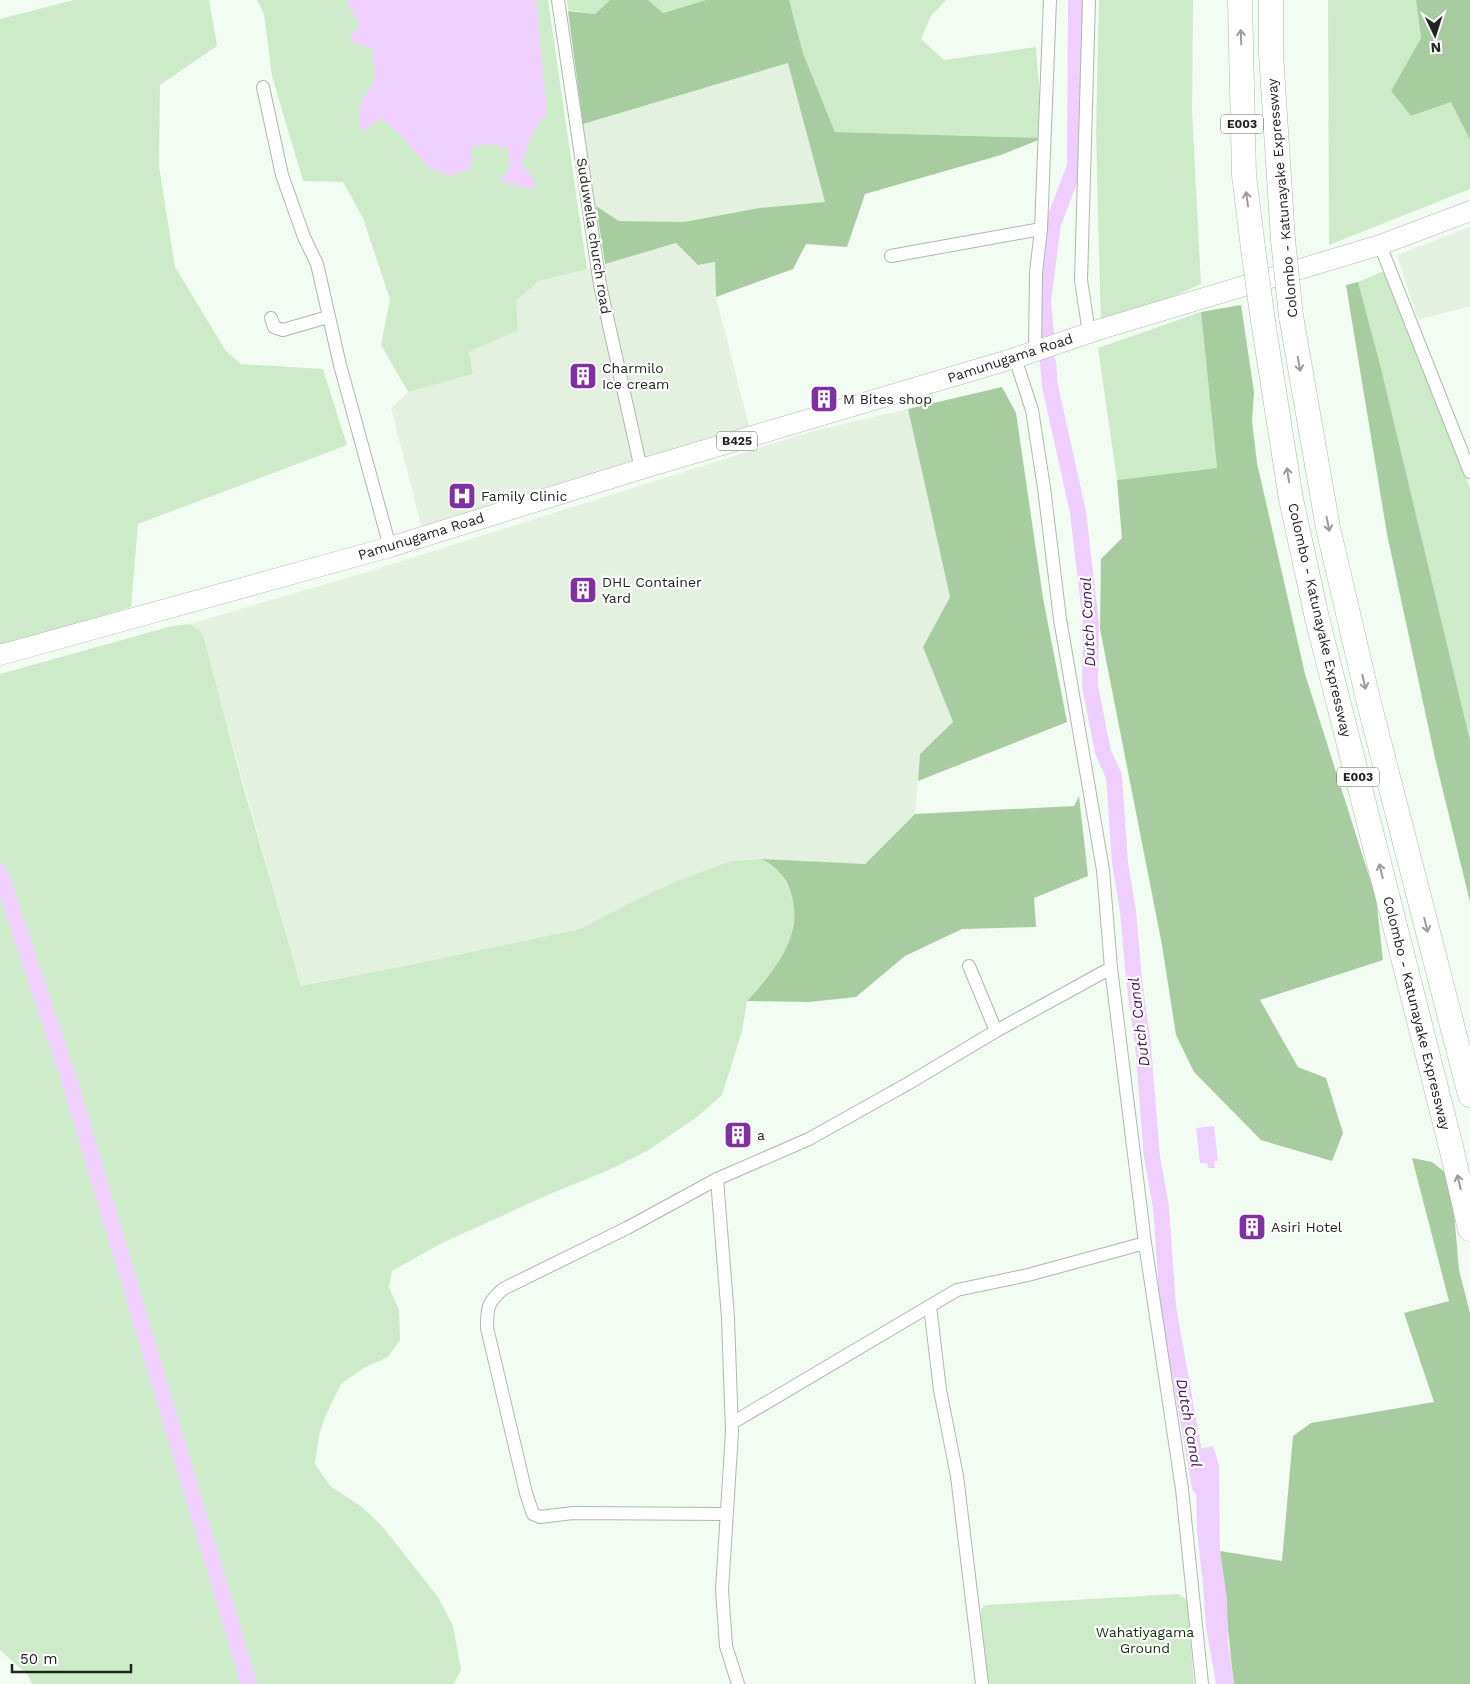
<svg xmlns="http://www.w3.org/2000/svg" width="1470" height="1684" font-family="'Work Sans',sans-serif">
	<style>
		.built { fill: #e4f1e1 }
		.green { fill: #ceebc9 }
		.forest { fill: #a7cca0 }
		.water { fill: #efcfff }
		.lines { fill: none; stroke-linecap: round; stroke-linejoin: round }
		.canal { stroke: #efcfff; stroke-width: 16 }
		.minor-casing { stroke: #afb7ae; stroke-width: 14 }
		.primary-casing { stroke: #afb7ae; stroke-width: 21 }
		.motorway-casing { stroke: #afb7ae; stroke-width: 25 }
		.minor { stroke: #fff; stroke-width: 12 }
		.primary { stroke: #fff; stroke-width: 20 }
		.motorway { stroke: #fff; stroke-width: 24 }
		.motorway-bridge-casing { stroke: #afb7ae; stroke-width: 25; stroke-linecap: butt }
		.motorway-bridge { stroke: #fff; stroke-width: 24 }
		.oneway { stroke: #9b9c9b }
		.labels { text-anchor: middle; stroke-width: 4.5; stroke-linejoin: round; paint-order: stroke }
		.shield { fill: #fff; stroke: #646663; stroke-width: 1 }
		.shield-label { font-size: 12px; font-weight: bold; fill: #212420 }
		.street-label { font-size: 14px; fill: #212420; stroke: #fff }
		.poi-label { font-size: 14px; fill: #212420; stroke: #fff; text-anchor: start }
		.park-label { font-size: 14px; fill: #0f3407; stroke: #fff }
		.water-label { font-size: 15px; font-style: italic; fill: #3d164e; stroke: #fff }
	</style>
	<rect width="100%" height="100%" fill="#f3fcf2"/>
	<!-- built -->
	<g class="built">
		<polygon points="789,63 825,202 759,208 684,222 619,221 596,206 590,184 583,124"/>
		<polygon points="1470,227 1470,306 1418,320 1397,255"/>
		<polygon points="676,243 698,265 715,262 716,297 752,437 422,529 391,408 408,392 473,374 469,352 518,330 516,301 539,281 587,269"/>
		<polygon points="908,409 950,597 923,647 953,722 920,754 915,814 865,864 762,859 731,861 628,904 580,929 414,964 301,986 200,631 189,624 357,575 813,431"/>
	</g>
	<!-- green -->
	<g class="green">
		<polygon points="74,0 209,0 217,46 160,85 159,166 175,267 226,351 241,364 323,369 347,445 138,524 131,607 0,646 0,19"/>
		<polygon points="257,0 548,0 587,269 539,281 516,301 518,330 469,352 473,374 408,392 381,345 390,299 363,218 343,182 303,181 272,76 264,14"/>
		<polygon points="567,0 610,0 595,14 568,10"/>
		<polygon points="648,0 706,0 662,13"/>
		<polygon points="789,0 946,0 931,16 921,39 944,60 1036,47 1043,138 835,132 803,53"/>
		<polygon points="1099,0 1193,0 1192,111 1201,284 1101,329 1096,133"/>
		<polygon points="1328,0 1416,0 1421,38 1391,91 1411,116 1451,102 1470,140 1470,189 1329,245"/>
		<polygon points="1384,271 1470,488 1470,743 1380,364 1358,282"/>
		<polygon points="1201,312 1217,468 1117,480 1098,348"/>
		<polygon points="189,624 200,631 204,639 238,768 301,986 414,964 580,929 628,904 677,881 731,861 762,859 781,873 790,891 795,910 791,939 779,963 747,1001 742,1031 722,1095 697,1117 647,1151 609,1170 550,1194 442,1243 392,1271 389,1287 399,1310 400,1340 388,1357 364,1368 341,1384 325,1417 319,1435 315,1464 330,1486 362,1507 382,1526 438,1597 453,1626 461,1669 454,1684 32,1684 27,1674 0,1650 0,674 172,626"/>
		<polygon points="1178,1594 1187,1600 1194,1684 988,1684 981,1618 981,1609 986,1605"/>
	</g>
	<!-- forest -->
	<g class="forest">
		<polygon points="610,0 648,0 663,13 706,0 789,0 803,53 835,132 1043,138 1001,155 865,194 847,247 806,244 793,269 716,297 715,262 698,265 676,243 605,264 596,206 619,221 684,222 759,208 825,202 788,63 583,124 568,11 595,14"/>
		<polygon points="1416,0 1470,0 1470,140 1451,102 1411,116 1391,91 1421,38"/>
		<polygon points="1358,282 1380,364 1470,741 1470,902 1435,758 1387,534 1346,285"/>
		<polygon points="1241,305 1254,392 1252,421 1257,463 1305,674 1376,898 1383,960 1260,1000 1298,1067 1326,1078 1343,1133 1332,1161 1261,1140 1194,1072 1176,1035 1162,945 1100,629 1101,559 1122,538 1117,480 1217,468 1201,312"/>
		<polygon points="1002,387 1016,413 1043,598 1067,722 918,781 920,754 953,722 923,647 950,597 908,409"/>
		<path d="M 1079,796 L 1088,876 L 1034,898 L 1036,927 L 962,929 L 905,956 L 856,997 L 809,1002 L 747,1001 C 773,972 803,938 792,897 C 790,889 786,879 780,873 C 775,867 768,863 762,859 L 865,864 L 915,814 L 1074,806 Z"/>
		<path d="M 1412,1158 L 1432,1162 L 1451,1177 L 1459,1270 L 1470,1313 L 1470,1684 L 1234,1684 C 1228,1640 1226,1595 1220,1551 L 1282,1561 L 1293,1436 L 1311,1423 L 1434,1402 L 1404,1313 L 1449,1301 Z"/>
	</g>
	<!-- water -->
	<g class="water">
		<path d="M 349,0 L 536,0 L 547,114 C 533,128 526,146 522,165 L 532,176 L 536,190 L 500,181 L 510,167 L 508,148 L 488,144 L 472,147 L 472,168 L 449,176 L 428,167 L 403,138 L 381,118 L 365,131 L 359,126 L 361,102 L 375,80 L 373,49 L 352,42 L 350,33 L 361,27 L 352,11 L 347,5 Z"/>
		<polygon points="1214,1126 1218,1161 1214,1161 1215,1168 1208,1168 1207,1163 1200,1163 1196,1128"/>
		<polygon points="1213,1446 1219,1465 1220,1551 1227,1598 1228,1643 1234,1684 1216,1684 1206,1627 1203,1584 1197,1531 1195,1450"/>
	</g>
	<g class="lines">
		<!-- canal -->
		<g class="canal">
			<polyline points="1046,333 1043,301 1053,224 1075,166 1076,0"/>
			<polyline points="1048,362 1050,386 1078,512 1091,624 1090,686 1103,752 1114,776 1120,863 1128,911 1134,980 1143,1045 1152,1157 1161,1207 1168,1307 1200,1487"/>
			<polyline points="0,872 68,1076 249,1684"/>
		</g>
		<defs>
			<g id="minor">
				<polyline points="558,0 600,285 641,469"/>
				<polyline points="263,87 282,175 304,237 317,264 340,365 390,547"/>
				<polyline points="1380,245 1470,472"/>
				<polyline points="891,256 1041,229"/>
				<polyline points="271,318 274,327 283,330 328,317"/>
				<polyline points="1089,333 1081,280 1089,0"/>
				<polyline points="1035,351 1036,273 1041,229 1050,0"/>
				<polyline points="1015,358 1032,410 1044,488 1060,619 1103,870 1111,968 1145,1243 1182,1489 1202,1684"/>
				<polyline points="969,966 996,1031"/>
				<polyline points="717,1179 728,1318 732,1432 722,1590 726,1646 738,1684"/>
				<polyline points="930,1306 940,1390 957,1476 982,1684"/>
				<polyline points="732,1423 957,1290 1028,1275 1145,1243"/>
				<path d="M 726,1514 L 573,1513 L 540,1517 L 533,1514 L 526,1493 L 487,1328 C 487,1308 487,1303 503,1289 L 627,1228 L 717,1179 L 809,1139 L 909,1083 L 996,1031 L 1111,968"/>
			</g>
			<polyline id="primary" points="0,655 390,547 641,469 1015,358 1101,329 1380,245 1470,211"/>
			<g id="motorway">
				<polyline points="1240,0 1244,175 1253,248"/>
				<polyline points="1271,0 1271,53 1283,240"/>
				<polyline points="1291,316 1328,528 1369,703 1470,1095"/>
				<polyline points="1263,321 1291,499 1317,618 1451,1147 1470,1229"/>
			</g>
		</defs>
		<!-- minor casing -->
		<use href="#minor" class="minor-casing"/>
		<!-- primary casing -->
		<use href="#primary" class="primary-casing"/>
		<!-- motorway casing -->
		<use href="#motorway" class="motorway-casing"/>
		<!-- minor -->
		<use href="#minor" class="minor"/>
		<!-- primary -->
		<use href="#primary" class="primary"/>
		<!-- motorway -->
		<use href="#motorway" class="motorway"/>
		<defs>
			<g id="motorway-bridge">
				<polyline points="1283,240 1291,316"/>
				<polyline points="1253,248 1263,321"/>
			</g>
		</defs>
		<!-- motorway-bridge casing -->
		<use href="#motorway-bridge" class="motorway-bridge-casing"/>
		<!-- motorway-bridge -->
		<use href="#motorway-bridge" class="motorway-bridge"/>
	</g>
	<!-- one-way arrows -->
	<defs><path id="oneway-shaft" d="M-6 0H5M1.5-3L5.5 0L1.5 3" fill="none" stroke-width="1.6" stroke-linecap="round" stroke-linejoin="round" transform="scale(1.25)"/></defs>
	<g class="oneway">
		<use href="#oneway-shaft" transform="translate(1241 37) rotate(-92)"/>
		<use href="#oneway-shaft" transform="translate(1247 199) rotate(-98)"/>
		<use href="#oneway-shaft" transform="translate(1299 364) rotate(80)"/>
		<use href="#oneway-shaft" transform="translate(1288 475) rotate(-99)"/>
		<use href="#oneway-shaft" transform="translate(1328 524) rotate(79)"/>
		<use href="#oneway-shaft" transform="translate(1364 682) rotate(77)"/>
		<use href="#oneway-shaft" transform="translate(1381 871) rotate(-104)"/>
		<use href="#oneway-shaft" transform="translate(1426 925) rotate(76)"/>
		<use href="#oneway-shaft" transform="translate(1459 1182) rotate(-103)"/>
	</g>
	<!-- icons -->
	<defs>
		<symbol id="building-square" viewBox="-11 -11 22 22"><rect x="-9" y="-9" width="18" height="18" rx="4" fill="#8031a1" stroke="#fff"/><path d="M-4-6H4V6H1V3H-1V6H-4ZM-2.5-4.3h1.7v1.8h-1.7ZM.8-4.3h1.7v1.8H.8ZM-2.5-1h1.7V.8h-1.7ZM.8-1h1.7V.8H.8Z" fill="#fff"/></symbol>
		<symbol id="hospital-square" viewBox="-11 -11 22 22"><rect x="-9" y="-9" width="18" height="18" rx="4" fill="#8031a1" stroke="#fff"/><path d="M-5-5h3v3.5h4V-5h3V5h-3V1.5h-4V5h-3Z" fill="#fff"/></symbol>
	</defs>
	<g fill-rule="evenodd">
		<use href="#building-square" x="567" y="360" width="32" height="32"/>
		<use href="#building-square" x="808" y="383" width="32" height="32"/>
		<use href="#hospital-square" x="446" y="480" width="32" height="32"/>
		<use href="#building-square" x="567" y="574" width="32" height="32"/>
		<use href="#building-square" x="722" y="1119" width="32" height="32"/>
		<use href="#building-square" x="1236" y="1211" width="32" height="32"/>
	</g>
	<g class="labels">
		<!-- shield labels -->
		<g class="shield">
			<rect x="1221" y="114.5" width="42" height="19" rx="4"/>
			<rect x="717" y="431.5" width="40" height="19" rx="4"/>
			<rect x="1337" y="767.5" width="42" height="19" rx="4"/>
		</g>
		<g class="shield-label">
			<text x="1242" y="128">E003</text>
			<text x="737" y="445">B425</text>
			<text x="1358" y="781">E003</text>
		</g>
		<!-- street labels -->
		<g class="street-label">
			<text transform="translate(1282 198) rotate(-95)" y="5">Colombo - Katunayake Expressway</text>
			<text transform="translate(594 236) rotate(81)" y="5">Suduwella church road</text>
			<text transform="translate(1010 358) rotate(-18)" y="5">Pamunugama Road</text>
			<text transform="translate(421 536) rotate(-17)" y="5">Pamunugama Road</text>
			<text transform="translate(1320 620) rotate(77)" y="5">Colombo - Katunayake Expressway</text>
			<text transform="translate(1417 1013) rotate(76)" y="5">Colombo - Katunayake Expressway</text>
		</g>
		<!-- poi labels -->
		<g class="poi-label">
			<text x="602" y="373">Charmilo<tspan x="602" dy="16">Ice cream</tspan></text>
			<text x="843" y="404">M Bites shop</text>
			<text x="481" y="501">Family Clinic</text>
			<text x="602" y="587">DHL Container<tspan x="602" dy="16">Yard</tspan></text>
			<text x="757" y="1140">a</text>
			<text x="1271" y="1232">Asiri Hotel</text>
		</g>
		<!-- park labels -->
		<g class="park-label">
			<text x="1145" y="1637">Wahatiyagama<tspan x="1145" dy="16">Ground</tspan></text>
		</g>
		<!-- water labels -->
		<g class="water-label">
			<text transform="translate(1088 622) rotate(-93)" y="5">Dutch Canal</text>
			<text transform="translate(1139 1022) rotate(-97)" y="5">Dutch Canal</text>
			<text transform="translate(1189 1423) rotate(80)" y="5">Dutch Canal</text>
		</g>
	</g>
	<!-- north arrow -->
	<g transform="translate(1435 35) rotate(176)" stroke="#ffffff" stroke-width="4" paint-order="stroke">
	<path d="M0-4L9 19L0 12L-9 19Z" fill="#212420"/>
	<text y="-8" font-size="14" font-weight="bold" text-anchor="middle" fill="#212420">N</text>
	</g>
	<!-- scale -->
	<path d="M12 1664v8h119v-8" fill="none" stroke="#212420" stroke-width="2.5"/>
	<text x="20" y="1664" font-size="15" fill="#212420" stroke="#ffffff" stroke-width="4" paint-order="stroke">50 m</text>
</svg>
